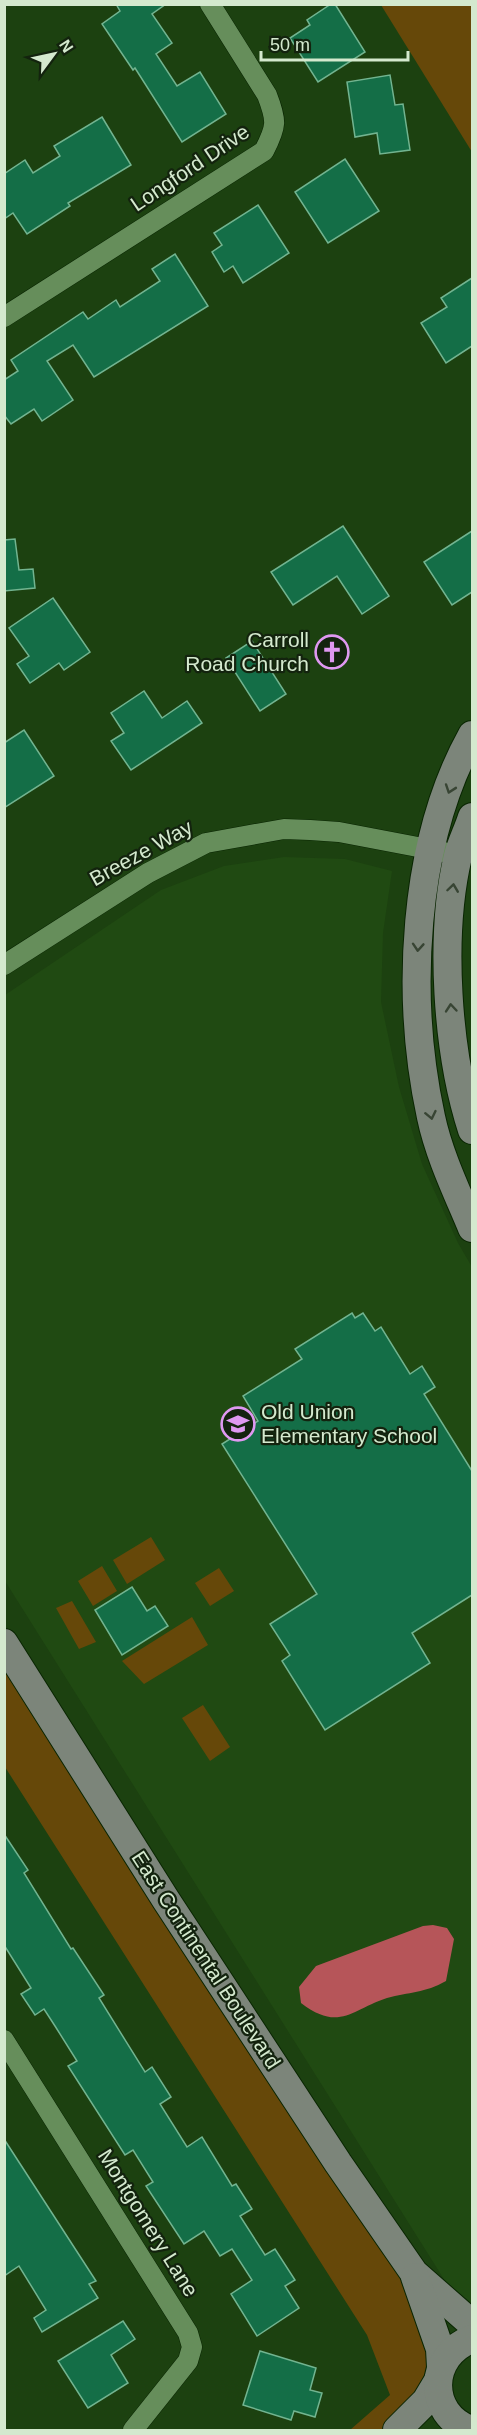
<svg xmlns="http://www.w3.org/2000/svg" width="477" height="2435" font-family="Helvetica,sans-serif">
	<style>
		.built { fill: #204a12 }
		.green { fill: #664809 }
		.water { fill: #b65559 }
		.building { fill: #146e47; stroke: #72b490; stroke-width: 1.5 }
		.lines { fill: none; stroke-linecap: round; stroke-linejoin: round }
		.street-casing { stroke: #092502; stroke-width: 21 }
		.secondary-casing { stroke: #092502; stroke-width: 30 }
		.street { stroke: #668e5b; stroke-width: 20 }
		.secondary { stroke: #7c857a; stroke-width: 28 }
		.oneway { stroke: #384534 }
		.labels { text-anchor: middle; stroke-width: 4.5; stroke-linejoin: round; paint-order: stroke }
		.street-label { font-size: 21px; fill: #d4e9ce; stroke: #13230e }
		.poi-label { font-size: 21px; fill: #d4e9ce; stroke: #13230e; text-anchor: end }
	</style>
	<rect width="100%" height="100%" fill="#1c4110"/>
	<!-- built -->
	<polygon class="built" points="284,857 345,859 392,871 383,933 381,1002 399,1087 422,1164 458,1243 472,1267 472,2303 447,2284 5,1581 5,995 161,890 224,866"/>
	<!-- green -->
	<g class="green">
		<polygon points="381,5 472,5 472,152"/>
		<polygon points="151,1537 165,1560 127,1584 113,1560"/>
		<polygon points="102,1566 117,1591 93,1606 78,1581"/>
		<polygon points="219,1568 234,1591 210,1606 195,1583"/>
		<polygon points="72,1601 96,1642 79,1649 56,1608"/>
		<polygon points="192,1617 208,1645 144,1684 122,1661"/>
		<polygon points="4,1661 418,2306 431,2347 430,2378 406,2413 383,2430 350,2430 390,2395 367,2335 5,1767"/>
		<polygon points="203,1705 230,1747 210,1761 182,1718"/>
	</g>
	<!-- water -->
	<path class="water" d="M 433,1925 L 447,1928 L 454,1939 L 446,1981 C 425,1993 409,1992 387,1998 C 351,2010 339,2032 301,2003 L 299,1987 L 316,1966 L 423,1926 Z"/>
	<!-- building -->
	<g class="building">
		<polygon points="116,4 166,4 152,14 172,43 156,54 177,86 200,72 226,114 182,142 135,68 133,70 102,24 120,11"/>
		<polygon points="331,4 335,4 365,52 318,82 290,38 310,25 307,20"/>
		<polygon points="390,75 395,105 403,104 410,150 380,154 377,133 355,137 347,82"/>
		<polygon points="102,117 131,165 68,203 70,206 27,234 13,213 4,219 4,174 25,160 33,173 60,156 54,146"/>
		<polygon points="345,159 379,211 328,243 295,192"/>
		<polygon points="258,205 289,253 243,283 233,266 224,272 212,252 222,245 214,233"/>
		<polygon points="175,254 208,306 94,377 73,345 47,361 73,400 42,421 34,409 11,424 4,415 4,380 18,371 11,360 83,312 88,319 116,300 120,307 160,281 152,269"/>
		<polygon points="472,278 472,346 446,363 421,323 447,307 441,298"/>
		<polygon points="343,526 389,596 362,614 337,576 293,605 271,572"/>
		<polygon points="472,531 472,592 452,605 424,562"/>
		<polygon points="15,539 19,570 33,569 35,588 4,591 4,540"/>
		<polygon points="53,598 90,652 64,670 59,663 30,683 17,664 29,656 9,628"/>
		<polygon points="252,641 286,694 260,711 226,658"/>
		<polygon points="144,691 162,718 187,701 202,723 131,770 111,741 124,733 111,713"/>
		<polygon points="24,730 54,776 4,808 4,743"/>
		<polygon points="352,1313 355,1318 363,1313 375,1331 381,1327 410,1374 422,1366 435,1387 424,1394 472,1471 472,1595 412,1633 430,1663 325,1730 282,1661 290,1655 270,1624 317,1594 222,1444 258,1421 243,1396 302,1359 295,1349"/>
		<polygon points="132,1587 147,1611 155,1606 168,1626 122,1655 95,1610"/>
		<polygon points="4,1834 28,1870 24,1873 71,1949 73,1948 104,1995 99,1998 145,2072 152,2067 171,2097 160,2104 187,2147 202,2137 232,2186 236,2184 252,2209 240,2216 265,2255 275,2249 295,2280 285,2286 299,2308 257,2336 231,2294 252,2280 232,2249 220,2256 204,2231 184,2244 146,2186 153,2182 133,2150 125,2155 68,2066 77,2061 55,2026 44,2009 35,2015 21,1994 31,1988 4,1945"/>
		<polygon points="4,2139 96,2281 89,2284 98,2298 42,2332 34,2318 46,2310 19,2266 4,2276"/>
		<polygon points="123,2321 135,2339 111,2355 128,2383 88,2408 58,2361"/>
		<polygon points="260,2351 316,2368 310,2390 322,2393 315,2417 294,2411 291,2420 243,2405"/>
	</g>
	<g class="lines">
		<defs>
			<g id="street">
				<path d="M 4,317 L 264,151 C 277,126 277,121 267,95 L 210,4"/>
				<polyline points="4,965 148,873 206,843 284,829 310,830 339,832 444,852"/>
				<polyline points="4,2040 188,2333 192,2347 188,2361 133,2430"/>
			</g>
			<g id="secondary">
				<path d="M 472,735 C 412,843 405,997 431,1117 C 439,1155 457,1192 472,1228"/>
				<path d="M 472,817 C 468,830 461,843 458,856 C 439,936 447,1052 472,1130"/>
				<polyline points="4,1643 166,1900 338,2163 414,2273 472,2324"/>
				<polyline points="415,2277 440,2349 441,2367"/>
				<polyline points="397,2430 426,2401 438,2381"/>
				<path d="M 471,2430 C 426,2414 428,2355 472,2339"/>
			</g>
		</defs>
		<!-- street casing -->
		<use href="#street" class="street-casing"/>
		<!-- secondary casing -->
		<use href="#secondary" class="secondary-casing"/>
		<!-- street -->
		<use href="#street" class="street"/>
		<!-- secondary -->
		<use href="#secondary" class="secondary"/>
	</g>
	<!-- one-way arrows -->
	<defs><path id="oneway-chevron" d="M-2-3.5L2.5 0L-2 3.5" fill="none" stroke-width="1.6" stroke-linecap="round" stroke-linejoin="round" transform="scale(1.5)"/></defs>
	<g class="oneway">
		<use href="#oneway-chevron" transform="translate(450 789) rotate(109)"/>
		<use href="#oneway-chevron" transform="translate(453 888) rotate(-82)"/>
		<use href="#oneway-chevron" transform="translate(418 947) rotate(94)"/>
		<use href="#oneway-chevron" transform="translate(451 1008) rotate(-95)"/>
		<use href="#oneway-chevron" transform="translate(431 1115) rotate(78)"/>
	</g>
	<!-- icons -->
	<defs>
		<symbol id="church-ring" viewBox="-11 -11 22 22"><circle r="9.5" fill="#13230e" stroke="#df98f1" stroke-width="1.5"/><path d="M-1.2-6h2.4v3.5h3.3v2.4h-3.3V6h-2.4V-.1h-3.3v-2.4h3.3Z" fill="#df98f1"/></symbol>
		<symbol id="school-ring" viewBox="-11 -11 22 22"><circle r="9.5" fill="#13230e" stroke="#df98f1" stroke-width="1.5"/><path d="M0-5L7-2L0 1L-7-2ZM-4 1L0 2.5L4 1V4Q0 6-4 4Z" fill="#df98f1"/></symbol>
	</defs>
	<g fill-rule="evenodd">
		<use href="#church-ring" x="313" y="633" width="38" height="38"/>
		<use href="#school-ring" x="219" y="1405" width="38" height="38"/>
	</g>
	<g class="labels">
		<!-- street labels -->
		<g class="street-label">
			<text transform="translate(190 168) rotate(-34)" y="7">Longford Drive</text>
			<text transform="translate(141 853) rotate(-29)" y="7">Breeze Way</text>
			<text transform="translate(206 1960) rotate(57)" y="7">East Continental Boulevard</text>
			<text transform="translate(148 2223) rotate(58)" y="7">Montgomery Lane</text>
		</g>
		<!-- poi labels -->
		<g class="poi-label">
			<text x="309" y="647">Carroll<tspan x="309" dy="24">Road Church</tspan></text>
			<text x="261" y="1419" text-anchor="start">Old Union<tspan x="261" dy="24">Elementary School</tspan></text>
		</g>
	</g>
	<!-- border -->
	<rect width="477" height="2435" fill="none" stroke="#d4e9ce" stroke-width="12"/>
	<!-- north arrow -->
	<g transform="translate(54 54) rotate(57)" stroke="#13230e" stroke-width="4.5" paint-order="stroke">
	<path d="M0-4.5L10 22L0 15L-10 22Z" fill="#d4e9ce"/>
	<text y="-9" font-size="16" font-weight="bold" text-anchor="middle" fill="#d4e9ce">N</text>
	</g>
	<!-- scale -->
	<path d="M261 51v9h147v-9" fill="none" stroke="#d4e9ce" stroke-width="3"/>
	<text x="270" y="51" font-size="18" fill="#d4e9ce" stroke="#13230e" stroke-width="4.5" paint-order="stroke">50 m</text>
</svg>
